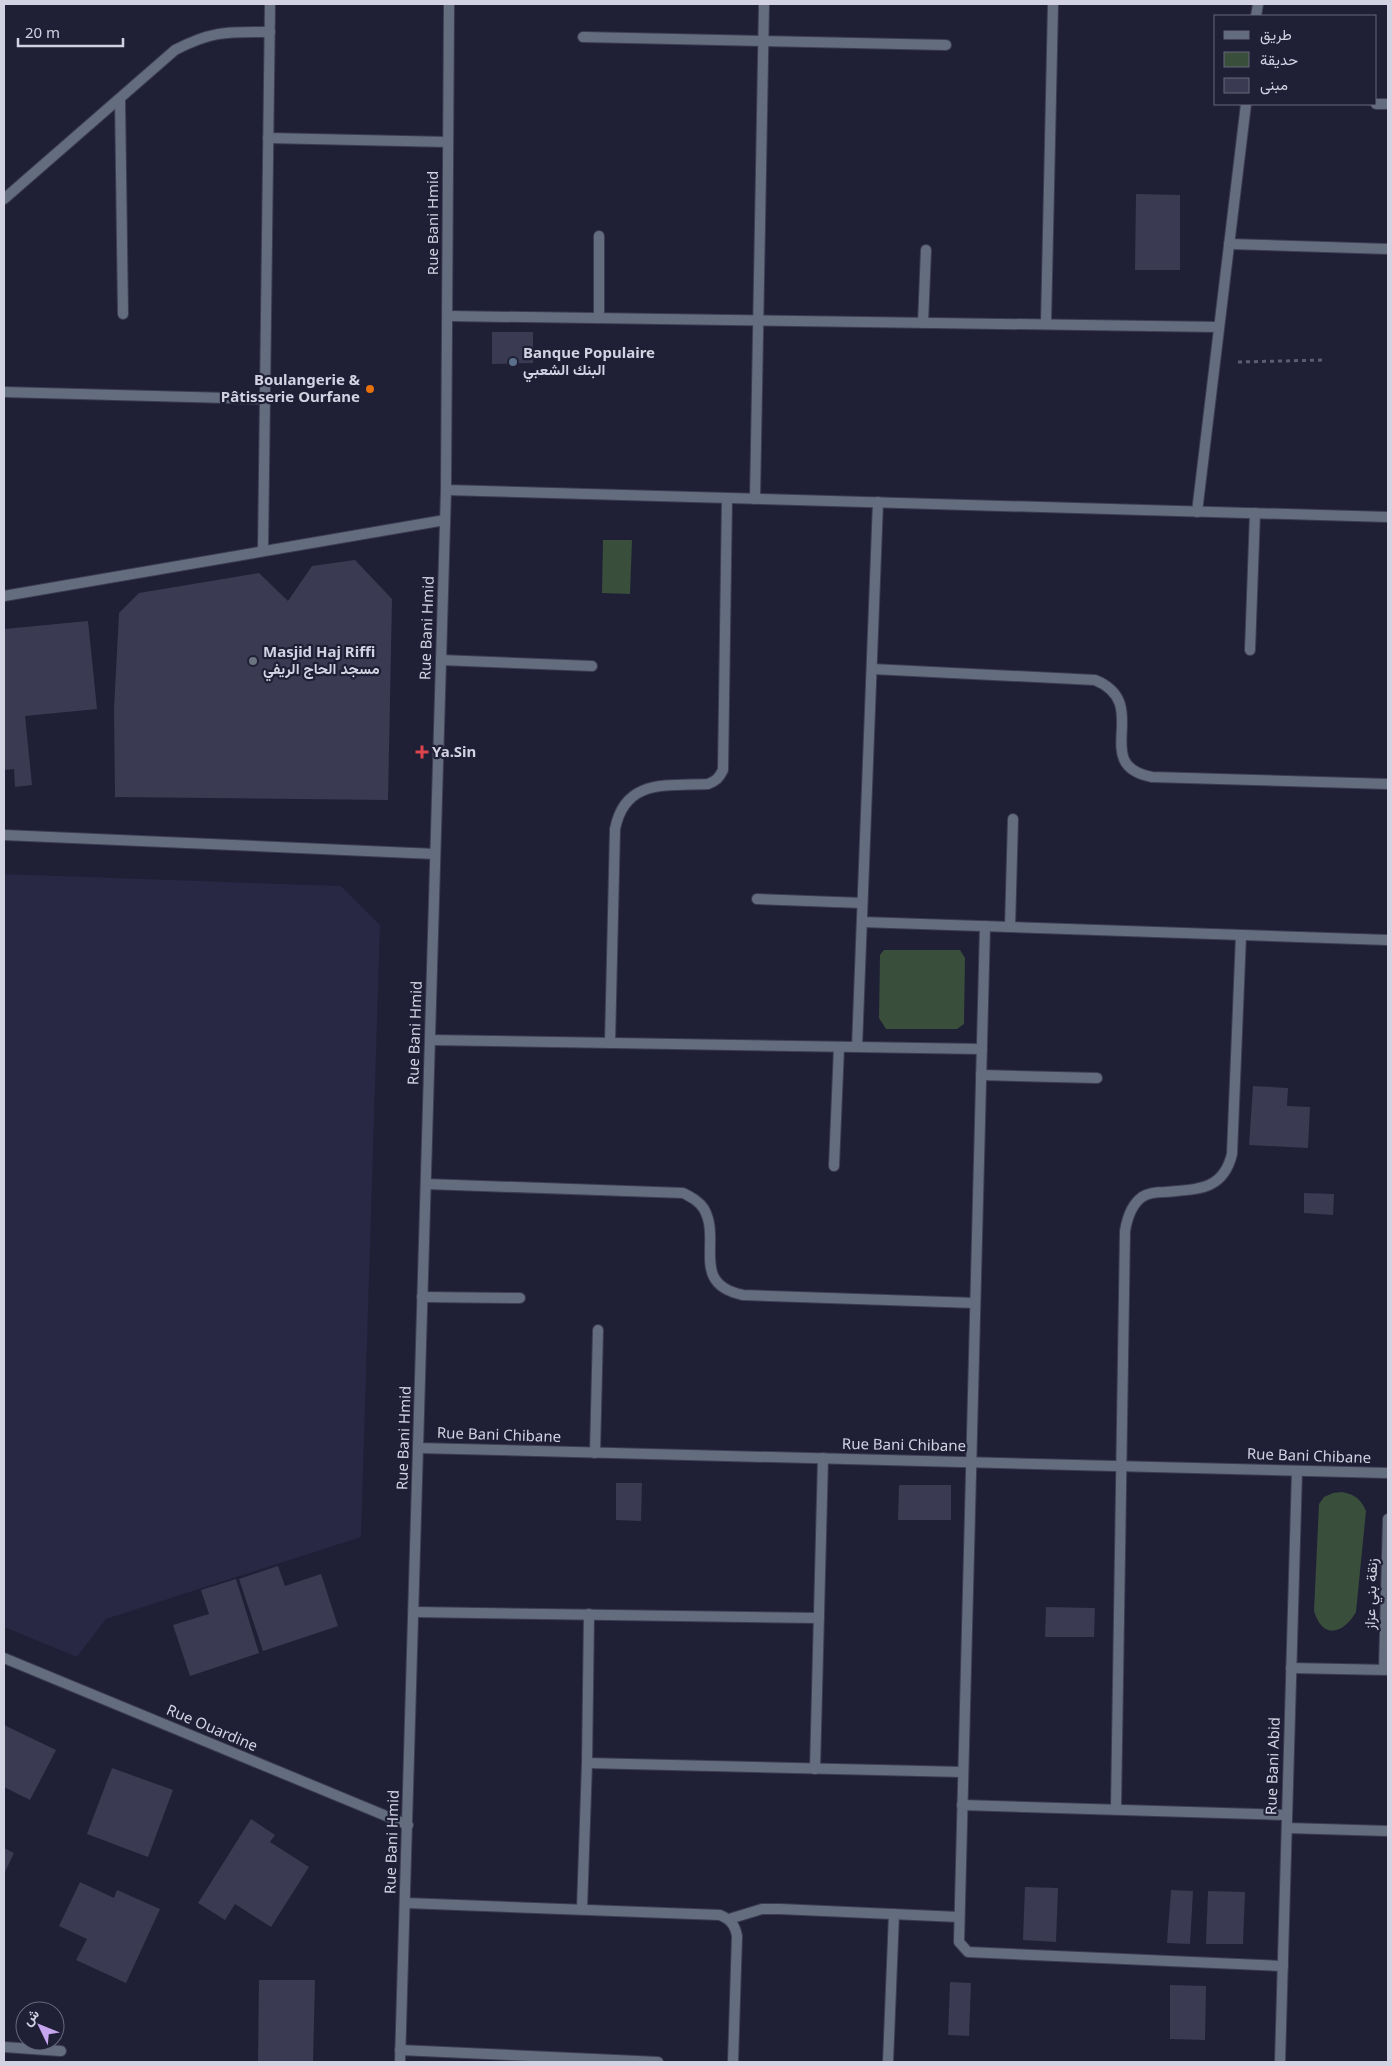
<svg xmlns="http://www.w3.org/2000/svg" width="1392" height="2066" font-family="'Noto Sans',Vazirmatn,sans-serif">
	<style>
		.built { fill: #282744 }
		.green { fill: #3a4e3c }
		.building { fill: #3a3a53 }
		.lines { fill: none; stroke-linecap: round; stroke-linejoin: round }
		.lane-casing { stroke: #3c3c52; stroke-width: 12 }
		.street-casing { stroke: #3c3c52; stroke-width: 12 }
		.path { stroke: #5c5c71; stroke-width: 3; stroke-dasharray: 4 4; stroke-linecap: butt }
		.lane { stroke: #646d7e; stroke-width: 10 }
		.street { stroke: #646d7e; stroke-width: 10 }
		.service-dot { fill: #5c6f8a; stroke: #1f1f36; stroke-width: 2 }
		.food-dot { fill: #e8710a; stroke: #1f1f36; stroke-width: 2 }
		.worship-dot { fill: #6b7280; stroke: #1f1f36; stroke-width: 2 }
		.health-dot { fill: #e0444e; stroke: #1f1f36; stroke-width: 2 }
		.labels { text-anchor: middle; stroke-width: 4.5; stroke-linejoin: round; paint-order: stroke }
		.street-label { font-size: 15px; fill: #d2d2e2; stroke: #1f1f36 }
		.poi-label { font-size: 15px; font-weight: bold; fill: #d2d2e2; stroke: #1f1f36; text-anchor: start }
	</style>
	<rect width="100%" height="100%" fill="#1f1f36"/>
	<!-- built -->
	<polygon class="built" points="4,874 341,886 380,925 361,1537 106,1619 77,1657 4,1627"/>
	<!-- green -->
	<g class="green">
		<polygon points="603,540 632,540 630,594 602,593"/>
		<polygon points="884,950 960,950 965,958 964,1024 957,1029 886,1029 879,1018 880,955"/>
		<path d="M 1342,1492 C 1354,1494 1361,1499 1366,1511 L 1356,1612 C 1344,1633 1323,1641 1314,1611 L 1319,1504 L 1324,1497 L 1333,1493 Z"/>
	</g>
	<!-- building -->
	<g class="building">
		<polygon points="1136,194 1180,195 1180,270 1135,270"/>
		<polygon points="492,332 533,332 533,363 492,364"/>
		<polygon points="355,560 392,599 388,800 115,797 114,709 119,613 139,593 259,573 288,601 312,566"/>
		<polygon points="88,621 97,709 25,716 32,785 15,787 14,769 4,770 4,629"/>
		<polygon points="1253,1086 1288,1088 1287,1106 1310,1107 1308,1148 1249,1145"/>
		<polygon points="1304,1193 1334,1194 1333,1215 1304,1213"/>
		<polygon points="616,1483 642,1483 641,1521 616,1520"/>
		<polygon points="899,1485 951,1485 951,1520 898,1520"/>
		<polygon points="278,1566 285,1586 321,1574 338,1626 263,1651 239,1579"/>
		<polygon points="236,1579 259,1653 190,1676 173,1625 209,1614 201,1590"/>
		<polygon points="1046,1607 1095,1608 1094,1637 1045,1637"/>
		<polygon points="4,1725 56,1750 30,1800 4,1787"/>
		<polygon points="112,1768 173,1790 148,1857 87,1834"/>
		<polygon points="251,1819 275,1835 270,1842 309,1867 271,1927 235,1904 225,1920 198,1903"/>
		<polygon points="4,1848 14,1853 4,1874"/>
		<polygon points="80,1882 114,1898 117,1890 160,1909 126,1983 76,1960 87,1939 59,1926"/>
		<polygon points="1025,1887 1058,1888 1056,1942 1023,1940"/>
		<polygon points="1171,1890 1193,1891 1190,1944 1167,1943"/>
		<polygon points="1208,1891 1245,1892 1243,1944 1206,1944"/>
		<polygon points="259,1980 315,1980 313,2062 258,2062"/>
		<polygon points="950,1982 971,1983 969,2036 948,2035"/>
		<polygon points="1170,1985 1206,1986 1205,2040 1170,2039"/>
	</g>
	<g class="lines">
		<defs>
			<g id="lane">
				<polyline points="583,37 946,45"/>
				<polyline points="120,99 123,314"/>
				<polyline points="599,318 599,236"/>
				<polyline points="923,323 926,250"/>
				<polyline points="1250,650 1255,513"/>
				<polyline points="441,660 592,666"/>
				<polyline points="757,899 862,903"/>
				<polyline points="1010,927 1013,819"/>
				<polyline points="981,1075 1097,1078"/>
				<polyline points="834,1166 839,1047"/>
				<polyline points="422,1297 520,1298"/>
				<polyline points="595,1453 598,1330"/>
				<polyline points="1287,1828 1388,1831"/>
			</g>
			<g id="street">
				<polyline points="1256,16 1258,4"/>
				<polyline points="1376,104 1388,104"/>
				<polyline points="268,138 448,142"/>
				<path d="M 4,199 L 175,50 C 213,30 229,32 270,32"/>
				<polyline points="1229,244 1388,249"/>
				<polyline points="448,316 1219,327"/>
				<polyline points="1046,324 1053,4"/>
				<polyline points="4,392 265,399"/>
				<polyline points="446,490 1388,517"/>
				<polyline points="755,499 764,4"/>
				<polyline points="1197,512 1246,104"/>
				<polyline points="263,551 270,4"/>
				<polyline points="4,596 445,520"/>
				<path d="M 872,669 L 1095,680 C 1154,704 1088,765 1152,777 L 1388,784"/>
				<polyline points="4,835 435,854"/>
				<polyline points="862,922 1388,940"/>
				<polyline points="985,926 959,1942 968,1952 1283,1966"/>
				<polyline points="430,1040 982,1049"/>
				<path d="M 610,1043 L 615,829 C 625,778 667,786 708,784 C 716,781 719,778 723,770 L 727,498"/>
				<polyline points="857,1047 878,502"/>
				<path d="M 426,1184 L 683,1193 C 691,1197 699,1201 704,1209 C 722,1241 689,1284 743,1295 L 975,1303"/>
				<polyline points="418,1448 1388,1473"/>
				<polyline points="414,1612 819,1618"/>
				<polyline points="4,1658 408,1825"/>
				<polyline points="1291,1668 1388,1670"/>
				<polyline points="1384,1669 1388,1519"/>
				<polyline points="587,1763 963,1772"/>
				<polyline points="815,1769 823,1458"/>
				<polyline points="962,1805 1287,1815"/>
				<path d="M 1116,1809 L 1125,1231 C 1127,1219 1131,1205 1142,1197 C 1148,1193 1158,1192 1165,1192 C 1197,1189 1223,1191 1232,1154 L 1241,935"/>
				<path d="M 406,1903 L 720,1915 C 731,1920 735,1925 737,1936 L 733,2062"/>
				<polyline points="582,1909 587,1763 589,1614"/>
				<polyline points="729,1919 762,1909 780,1909 959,1917"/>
				<polyline points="4,2047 61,2051"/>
				<polyline points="400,2050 658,2062"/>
				<polyline points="400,2062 446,490 449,4"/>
				<polyline points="888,2062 894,1914"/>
				<polyline points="1280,2062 1297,1471"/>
			</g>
		</defs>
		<!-- lane casing -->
		<use href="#lane" class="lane-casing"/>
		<!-- street casing -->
		<use href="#street" class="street-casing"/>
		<!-- path -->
		<polyline class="path" points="1238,362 1325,360"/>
		<!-- lane -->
		<use href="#lane" class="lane"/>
		<!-- street -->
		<use href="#street" class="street"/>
	</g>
	<!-- markers -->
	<circle class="service-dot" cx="513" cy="362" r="5"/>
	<circle class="food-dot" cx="370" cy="389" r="5"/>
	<circle class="worship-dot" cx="253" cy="661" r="5"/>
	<path class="health-dot" d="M419.5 744.5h5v5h5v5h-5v5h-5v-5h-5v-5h5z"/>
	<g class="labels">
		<!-- street labels -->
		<g class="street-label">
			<text transform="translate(433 223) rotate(-90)" y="5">Rue Bani Hmid</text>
			<text transform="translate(427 628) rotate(-88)" y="5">Rue Bani Hmid</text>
			<text transform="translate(415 1033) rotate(-88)" y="5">Rue Bani Hmid</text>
			<text transform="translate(499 1435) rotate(2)" y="5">Rue Bani Chibane</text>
			<text transform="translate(404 1438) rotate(-88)" y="5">Rue Bani Hmid</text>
			<text transform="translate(904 1445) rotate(1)" y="5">Rue Bani Chibane</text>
			<text transform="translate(1309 1456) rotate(2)" y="5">Rue Bani Chibane</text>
			<text transform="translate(1371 1594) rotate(-88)" y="5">زنقة بني عزاز</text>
			<text transform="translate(212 1728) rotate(23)" y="5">Rue Ouardine</text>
			<text transform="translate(1273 1766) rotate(-88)" y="5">Rue Bani Abid</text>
			<text transform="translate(392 1842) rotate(-88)" y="5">Rue Bani Hmid</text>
		</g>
		<!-- poi labels -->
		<g class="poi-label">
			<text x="523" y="358">Banque Populaire<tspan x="523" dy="17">البنك الشعبي</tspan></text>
			<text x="360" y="385" text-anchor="end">Boulangerie &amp;<tspan x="360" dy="17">Pâtisserie Ourfane</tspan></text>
			<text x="263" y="657">Masjid Haj Riffi<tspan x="263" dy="17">مسجد الحاج الريفي</tspan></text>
			<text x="432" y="757">Ya.Sin</text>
		</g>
	</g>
	<!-- border -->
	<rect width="1392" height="2066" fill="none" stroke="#d2d2e2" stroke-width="10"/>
	<!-- legend -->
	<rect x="1214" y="15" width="162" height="90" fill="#1f1f36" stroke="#67677b"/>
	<rect x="1224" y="31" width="25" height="8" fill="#646d7e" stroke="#67677b"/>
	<text x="1260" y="40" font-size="15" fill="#d2d2e2">طريق</text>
	<rect x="1224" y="52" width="25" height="15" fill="#3a4e3c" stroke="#67677b"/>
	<text x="1260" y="65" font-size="15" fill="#d2d2e2">حديقة</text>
	<rect x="1224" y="78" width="25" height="15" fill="#3a3a53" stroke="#67677b"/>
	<text x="1260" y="90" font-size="15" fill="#d2d2e2">مبنى</text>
	<!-- north arrow -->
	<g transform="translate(40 2026) rotate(313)"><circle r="24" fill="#1f1f36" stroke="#67677b"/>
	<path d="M0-4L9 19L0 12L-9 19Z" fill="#c7a6f0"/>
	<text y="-8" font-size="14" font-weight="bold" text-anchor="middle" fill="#d2d2e2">ش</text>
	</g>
	<!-- scale -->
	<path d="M18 38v8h105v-8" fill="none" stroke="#d2d2e2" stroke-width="2.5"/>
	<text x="25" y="38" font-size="15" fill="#d2d2e2" stroke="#1f1f36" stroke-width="4" paint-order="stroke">20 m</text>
</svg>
